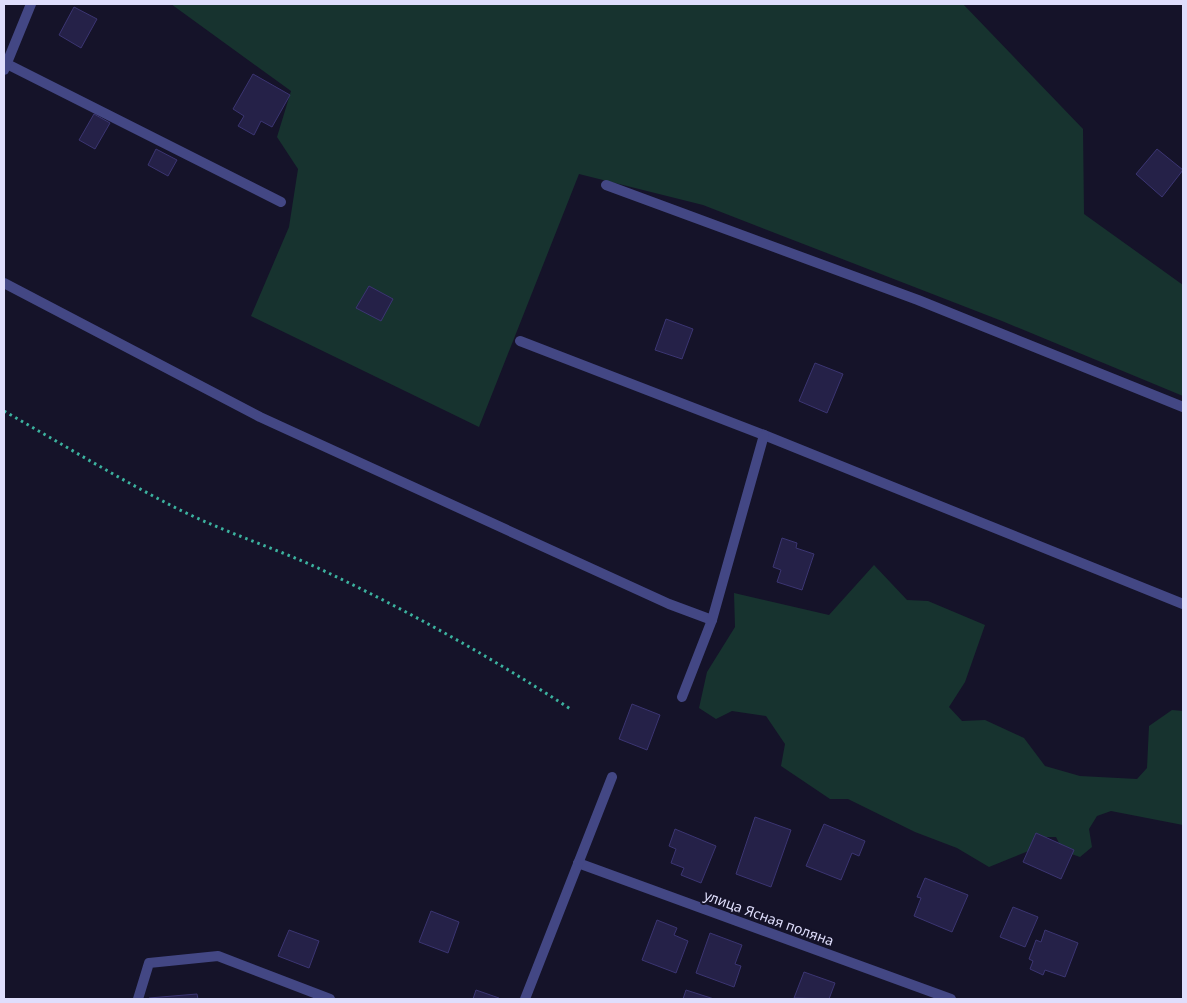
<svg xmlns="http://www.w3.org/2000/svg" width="1187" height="1003" font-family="'Noto Sans',sans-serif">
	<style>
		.green { fill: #17332f }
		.building { fill: #252148; stroke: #3b3572 }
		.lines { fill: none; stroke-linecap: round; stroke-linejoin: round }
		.path { stroke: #3cb29f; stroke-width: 3; stroke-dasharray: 2.5 4; stroke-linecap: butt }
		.lane { stroke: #434784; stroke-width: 10 }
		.labels { text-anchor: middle; stroke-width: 4; stroke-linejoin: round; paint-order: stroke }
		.street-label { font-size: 14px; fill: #dfdefc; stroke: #151329 }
	</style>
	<rect width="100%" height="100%" fill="#151329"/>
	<!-- green -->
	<g class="green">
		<polygon points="171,4 963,4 1083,129 1084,214 1183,285 1183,396 1002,321 703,205 579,174 479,427 251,316 289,227 298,169 277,137 291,91"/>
		<polygon points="874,565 907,600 928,601 985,625 965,682 949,707 962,721 985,720 1024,738 1045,766 1080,776 1137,779 1147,768 1149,726 1172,710 1183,711 1183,825 1111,811 1097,816 1089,829 1092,847 1080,857 1063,851 1056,837 1042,837 1031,850 989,867 957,848 915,832 848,799 830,799 781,766 785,744 766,716 732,711 716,719 699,708 707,672 735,627 734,593 829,615"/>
	</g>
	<!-- building -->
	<g class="building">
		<polygon points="74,7 97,19 81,48 59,35"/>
		<polygon points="253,74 290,95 272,127 261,121 254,135 238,126 244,116 233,109"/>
		<polygon points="94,114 110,123 95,149 79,140"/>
		<polygon points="156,149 177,160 168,176 148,165"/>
		<polygon points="1157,149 1183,170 1162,197 1136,174"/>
		<polygon points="369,286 393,299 381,321 356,308"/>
		<polygon points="666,319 693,329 682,359 655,350"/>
		<polygon points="815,363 843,374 827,413 799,401"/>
		<polygon points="782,538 797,543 796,548 814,554 802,590 777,582 781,570 773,567"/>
		<polygon points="632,704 660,715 647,750 619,739"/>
		<polygon points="755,817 791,830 771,887 736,874"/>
		<polygon points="824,824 865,841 859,856 852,853 841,880 806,866"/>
		<polygon points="675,829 716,846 701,883 681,875 684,868 671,863 676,849 669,846"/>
		<polygon points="1036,833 1074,850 1061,879 1023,862"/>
		<polygon points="925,878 968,895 952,932 914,916 921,898 917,897"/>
		<polygon points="1013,907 1038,917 1025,947 1000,937"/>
		<polygon points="431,911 459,922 448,953 419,942"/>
		<polygon points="657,920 677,928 674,935 688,941 676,973 642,960"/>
		<polygon points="289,930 319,941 309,968 278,956"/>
		<polygon points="1045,930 1078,943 1065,977 1045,970 1043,975 1030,969 1033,961 1029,959 1036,940 1041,942"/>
		<polygon points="710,933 742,945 735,964 741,966 734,987 696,973"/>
		<polygon points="804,972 835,983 829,999 794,998"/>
		<polygon points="476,990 499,998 499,999 473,999"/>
		<polygon points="686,990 714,999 683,999"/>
		<polygon points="197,994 198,999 149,999 149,998"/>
	</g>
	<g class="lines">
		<!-- path -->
		<path class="path" d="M 4,411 C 62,444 119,479 178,509 C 224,532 272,547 318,568 C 405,609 491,657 572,710"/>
		<!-- lane -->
		<g class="lane">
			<polyline points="7,64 281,202"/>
			<polyline points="4,70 31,4"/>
			<polyline points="606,185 918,300 1183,407"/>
			<polyline points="4,283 260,417 669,604 712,620"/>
			<polyline points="520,341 764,435 1183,604"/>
			<polyline points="682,697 712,620 764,435"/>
			<polyline points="578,863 951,999"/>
			<polyline points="138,999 149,963 218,956 330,999"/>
			<polyline points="525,999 612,777"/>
		</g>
	</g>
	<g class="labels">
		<!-- street labels -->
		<g class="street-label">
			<text transform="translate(769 918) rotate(20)" y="5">улица Ясная поляна</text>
		</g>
	</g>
	<!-- border -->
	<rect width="1187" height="1003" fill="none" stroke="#dfdefc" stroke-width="10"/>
</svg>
